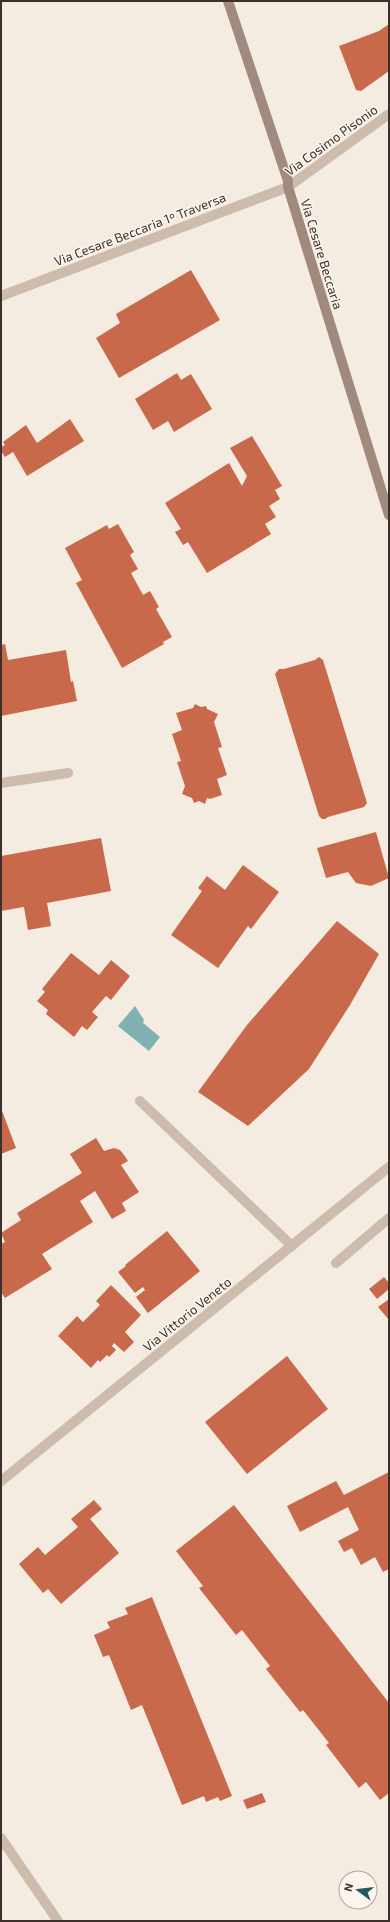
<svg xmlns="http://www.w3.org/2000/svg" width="390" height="1922" font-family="'Exo 2',sans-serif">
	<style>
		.water { fill: #7fb0b2 }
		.building { fill: #c8694b }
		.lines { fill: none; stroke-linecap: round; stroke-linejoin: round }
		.lane { stroke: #cdbbac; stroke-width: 10 }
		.street { stroke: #cdbbac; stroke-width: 10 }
		.secondary { stroke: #a18a7d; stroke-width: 10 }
		.labels { text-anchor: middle; stroke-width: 3; stroke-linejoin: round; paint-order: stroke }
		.street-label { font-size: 13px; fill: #3b302b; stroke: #fbf5ee }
	</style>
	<rect width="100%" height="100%" fill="#f4ebe1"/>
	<!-- water -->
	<polygon class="water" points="135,1006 144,1020 143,1023 160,1037 149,1051 118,1026"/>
	<!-- building -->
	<g class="building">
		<polygon points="389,24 389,71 361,91 356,90 339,46 379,31"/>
		<polygon points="191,270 220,320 119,378 96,338 120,323 116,314"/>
		<polygon points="177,373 181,380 191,374 212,409 174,432 168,421 153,430 135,399"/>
		<polygon points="70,419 84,441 27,476 13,452 5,457 1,451 1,447 5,445 3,442 26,425 37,443"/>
		<polygon points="252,436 282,486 275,490 280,499 269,506 276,517 265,524 271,534 207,573 188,542 183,545 175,532 181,529 165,503 229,463 242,486 247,476 230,448"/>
		<polygon points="118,524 134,552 130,555 138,569 131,573 143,595 150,591 159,607 156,609 172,637 163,642 164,644 122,668 76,583 82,580 65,548 107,525 109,529"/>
		<polygon points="5,644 8,660 66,650 71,682 73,681 77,701 1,716 1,645"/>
		<polygon points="319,657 323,660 367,803 364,807 328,817 325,819 322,819 319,816 275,674 279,669 284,669 315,660"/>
		<polygon points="195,704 201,707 206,706 207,709 218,714 214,722 222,747 218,748 227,775 217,779 222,795 210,799 207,798 205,804 199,801 194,803 192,798 182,794 185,786 177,762 181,761 172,734 182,730 176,713 193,708"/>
		<polygon points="376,832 389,878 371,886 356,883 348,872 326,878 317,848"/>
		<polygon points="101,838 111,891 47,903 51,926 28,930 24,907 1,911 1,856"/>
		<polygon points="243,865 279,892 251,929 248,926 218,968 171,935 202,891 198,888 207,876 225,890"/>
		<polygon points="337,921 379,954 350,1005 309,1069 248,1126 198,1092 247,1025"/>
		<polygon points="71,953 99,975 111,960 130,976 111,1000 106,996 92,1012 98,1017 87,1030 82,1026 74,1037 46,1014 48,1010 37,1001 45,992 42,989"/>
		<polygon points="1,1108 16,1148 1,1154"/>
		<polygon points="96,1138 104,1151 114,1148 120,1150 124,1155 128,1161 121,1165 139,1192 122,1203 126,1211 112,1219 95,1191 80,1201 93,1222 42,1254 52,1269 5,1298 1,1292 1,1244 5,1242 1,1233 21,1220 17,1213 82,1173 70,1154"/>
		<polygon points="167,1231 200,1271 148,1313 136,1297 145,1290 143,1287 135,1293 118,1272 126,1266 125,1265"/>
		<polygon points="384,1277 389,1283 389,1289 377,1299 369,1289"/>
		<polygon points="111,1285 141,1315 125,1332 134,1342 124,1352 114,1343 112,1346 116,1350 109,1357 107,1355 100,1362 98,1360 91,1368 58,1336 77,1316 83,1322 100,1305 96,1301"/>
		<polygon points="389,1299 389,1320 378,1307"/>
		<polygon points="287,1356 328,1409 247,1474 205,1422"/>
		<polygon points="389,1472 389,1569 383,1572 375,1557 361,1565 352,1548 344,1552 338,1541 359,1530 348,1507 300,1532 287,1506 336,1481 344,1495"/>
		<polygon points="94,1500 102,1509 90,1519 119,1553 61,1604 48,1589 43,1593 19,1564 38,1547 45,1555 78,1527 71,1519"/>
		<polygon points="234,1505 389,1703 389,1793 380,1800 366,1782 359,1788 326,1745 329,1743 303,1710 300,1712 266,1669 270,1666 242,1630 236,1635 199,1588 203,1586 176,1551"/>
		<polygon points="152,1597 232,1796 220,1801 218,1797 206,1802 204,1796 182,1805 142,1705 131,1710 109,1655 103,1657 94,1635 110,1628 107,1622 128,1614 125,1608"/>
		<polygon points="262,1793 266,1802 247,1809 243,1800"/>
	</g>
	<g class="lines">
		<!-- lane -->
		<polyline class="lane" points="336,1263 389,1218"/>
		<!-- street -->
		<g class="street">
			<polyline points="1,296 288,187 389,114"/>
			<polyline points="1,783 68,773"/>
			<polyline points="140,1101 292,1246"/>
			<polyline points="1,1481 389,1167"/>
			<polyline points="1,1838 58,1921"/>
		</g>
		<!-- secondary -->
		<polyline class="secondary" points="228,1 288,181 288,187 389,515"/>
	</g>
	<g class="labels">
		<!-- street labels -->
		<g class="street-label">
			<text transform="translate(331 140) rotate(-36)" y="5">Via Cosimo Pisonio</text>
			<text transform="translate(140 229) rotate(-21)" y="5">Via Cesare Beccaria 1º Traversa</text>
			<text transform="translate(322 254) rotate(73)" y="5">Via Cesare Beccaria</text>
			<text transform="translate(187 1314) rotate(-39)" y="5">Via Vittorio Veneto</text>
		</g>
	</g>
	<!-- border -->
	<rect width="390" height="1922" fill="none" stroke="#3b302b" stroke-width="4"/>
	<!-- north arrow -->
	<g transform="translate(358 1890) rotate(285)"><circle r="19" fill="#fbf5ee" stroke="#aea6a0"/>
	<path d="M0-3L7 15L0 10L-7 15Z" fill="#1f5a5e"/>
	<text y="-6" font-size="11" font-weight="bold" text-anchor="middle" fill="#3b302b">N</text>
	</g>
</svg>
